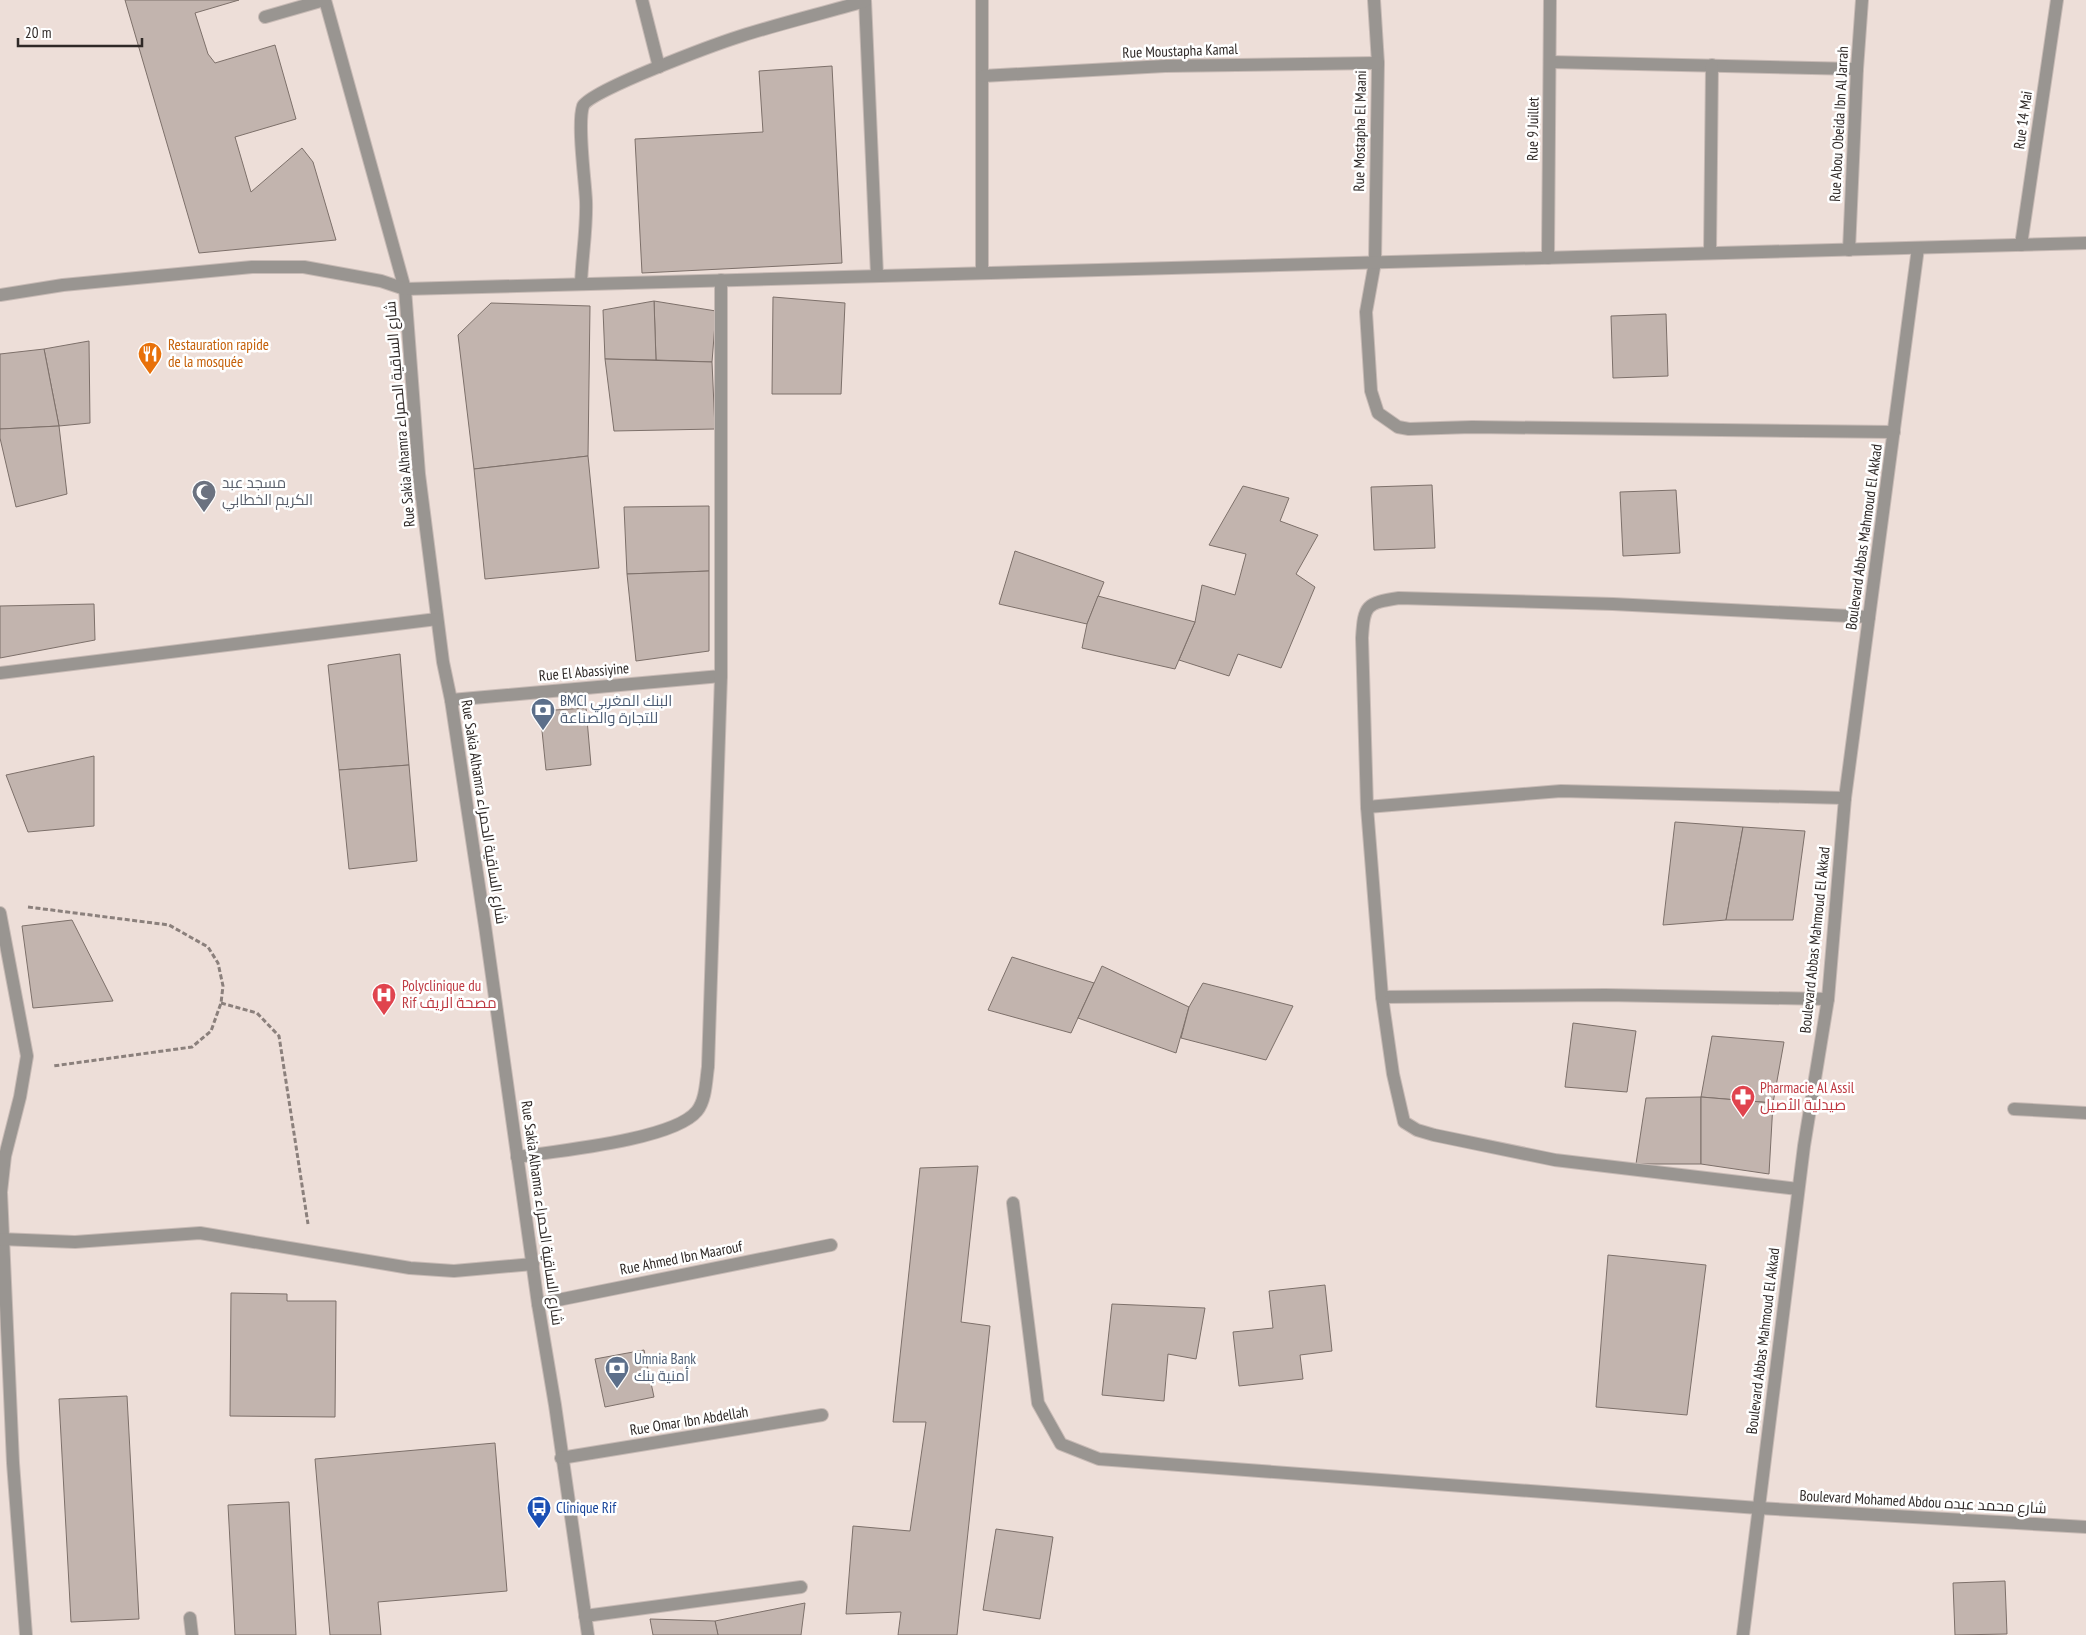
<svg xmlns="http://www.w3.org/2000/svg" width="2086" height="1635" font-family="'PT Sans Narrow',Cairo,sans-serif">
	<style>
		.building { fill: #c2b4ae; stroke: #7d706a }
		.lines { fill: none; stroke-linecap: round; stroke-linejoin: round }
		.minor-casing { stroke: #c7bab5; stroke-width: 14 }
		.path { stroke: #8b807c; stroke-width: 3; stroke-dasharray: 5 2.5; stroke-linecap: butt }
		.minor { stroke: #999591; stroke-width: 12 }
		.labels { text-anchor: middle; stroke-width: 5; stroke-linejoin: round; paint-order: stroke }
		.street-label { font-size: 15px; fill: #2f2927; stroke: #fff }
		.food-label { font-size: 15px; fill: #c56008; stroke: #fff; text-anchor: start }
		.worship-label { font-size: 15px; fill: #5b616d; stroke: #fff; text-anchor: start }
		.service-label { font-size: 15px; fill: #4e5e75; stroke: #fff; text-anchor: start }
		.health-label { font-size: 15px; fill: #be3a42; stroke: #fff; text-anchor: start }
		.transit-label { font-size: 15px; fill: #164399; stroke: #fff; text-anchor: start }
	</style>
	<rect width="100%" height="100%" fill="#edded8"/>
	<!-- building -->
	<g class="building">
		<polygon points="125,0 239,0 195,13 208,54 215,63 275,45 296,119 235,137 251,192 302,148 313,162 336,240 199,253"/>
		<polygon points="832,66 842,263 642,273 635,139 763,132 759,71"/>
		<polygon points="773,297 845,303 841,394 772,394"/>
		<polygon points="654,301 716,311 712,362 656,360"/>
		<polygon points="654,301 656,360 605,359 603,310"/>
		<polygon points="491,303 590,306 588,456 474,469 458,335"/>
		<polygon points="1666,314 1668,376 1613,378 1611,316"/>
		<polygon points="89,341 90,423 59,426 44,349"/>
		<polygon points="44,349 59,426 0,429 0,354"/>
		<polygon points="605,359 712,362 715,429 614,431"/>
		<polygon points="59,426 67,494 16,507 0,438 0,429"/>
		<polygon points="588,456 599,568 485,579 474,469"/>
		<polygon points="1432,485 1435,548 1374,550 1371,487"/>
		<polygon points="1243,486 1289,498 1280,521 1318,535 1296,574 1315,587 1281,668 1238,654 1229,676 1179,660 1195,622 1202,585 1235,595 1246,554 1209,545"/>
		<polygon points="1676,490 1680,553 1623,556 1620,492"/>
		<polygon points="709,506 709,571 627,574 624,507"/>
		<polygon points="1015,551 1104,582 1087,624 999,604"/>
		<polygon points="709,571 709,651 636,661 627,574"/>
		<polygon points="1098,596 1195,622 1175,669 1082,648 1087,624"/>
		<polygon points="94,604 95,640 0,658 0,606"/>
		<polygon points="400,654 409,765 339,770 328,665"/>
		<polygon points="586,708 591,765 546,770 540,711"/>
		<polygon points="94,756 94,826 28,832 6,775"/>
		<polygon points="409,765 417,861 349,869 339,770"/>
		<polygon points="1675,822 1743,827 1726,920 1663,925"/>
		<polygon points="1743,827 1805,831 1793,920 1726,920"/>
		<polygon points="72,920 113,1001 33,1008 22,926"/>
		<polygon points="1012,957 1094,983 1071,1033 988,1010"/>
		<polygon points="1102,966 1189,1007 1176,1053 1078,1018"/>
		<polygon points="1203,983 1293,1006 1266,1060 1181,1038 1189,1007"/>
		<polygon points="1573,1023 1636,1031 1627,1092 1565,1087"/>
		<polygon points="1712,1036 1784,1042 1773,1103 1701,1097"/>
		<polygon points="1701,1097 1701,1164 1636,1164 1646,1098"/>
		<polygon points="1701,1097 1773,1103 1769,1174 1701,1164"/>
		<polygon points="978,1166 961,1322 990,1326 957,1635 898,1635 901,1612 846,1614 853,1526 910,1531 926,1422 893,1422 920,1168"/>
		<polygon points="1608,1255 1706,1265 1687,1415 1596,1407"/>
		<polygon points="1325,1285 1332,1351 1300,1355 1303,1379 1239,1386 1233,1332 1273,1328 1269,1291"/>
		<polygon points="231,1293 287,1294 287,1301 336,1301 335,1417 230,1416"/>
		<polygon points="1112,1304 1205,1308 1196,1359 1168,1354 1164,1401 1102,1395"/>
		<polygon points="644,1350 654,1397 605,1407 595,1359"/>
		<polygon points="127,1396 139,1619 71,1622 59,1399"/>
		<polygon points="495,1443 507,1591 378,1602 381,1635 330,1635 315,1459"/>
		<polygon points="289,1502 296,1635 235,1635 228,1505"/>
		<polygon points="996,1529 1053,1537 1040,1619 983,1610"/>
		<polygon points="2005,1581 2007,1634 1955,1635 1953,1583"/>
		<polygon points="805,1603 801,1635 718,1635 715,1621"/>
		<polygon points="650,1619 715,1621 718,1635 653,1635"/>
	</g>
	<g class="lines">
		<defs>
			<g id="minor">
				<polyline points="325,0 405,289 419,474 443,662 451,700 485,926 538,1304 555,1405 588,1635"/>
				<polyline points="642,0 659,67"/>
				<polyline points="865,0 877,275"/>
				<polyline points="982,0 982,273"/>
				<polyline points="1374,0 1378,63 1375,262 1366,312 1371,391 1378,413 1398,427 1409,429 1472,427 1894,432"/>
				<polyline points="265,17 324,0"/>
				<polyline points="1550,62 1857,69"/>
				<polyline points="983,76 1165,66 1378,63"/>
				<polyline points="2021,245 2057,0"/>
				<polyline points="1849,250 1857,69 1862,0"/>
				<polyline points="1710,253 1712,65"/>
				<polyline points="1548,258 1550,0"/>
				<path d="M 581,284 C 582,256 587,228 586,201 C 585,179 577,124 583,106 C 588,91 719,43 741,36 C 782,23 824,13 865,1"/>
				<polyline points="0,295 63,285 252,267 304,267 381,281 405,289 2086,243"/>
				<polyline points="0,673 437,619"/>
				<polyline points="451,700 721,676"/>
				<polyline points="1367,807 1561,791 1845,798"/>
				<polyline points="0,913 27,1056 20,1097 5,1156 1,1192 13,1463 26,1635"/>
				<polyline points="1382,997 1605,995 1828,999"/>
				<polyline points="2014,1109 2086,1113"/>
				<path d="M 517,1157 C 556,1151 674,1140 697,1111 C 706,1100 706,1080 708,1067 L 721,676 L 721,280"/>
				<path d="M 1798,1189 L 1555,1160 L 1434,1135 L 1417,1130 L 1404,1122 L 1393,1074 L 1382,997 L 1367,807 L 1362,638 C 1364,605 1366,603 1399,598 L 1613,604 L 1869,617"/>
				<polyline points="1013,1203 1038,1403 1061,1444 1099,1459 1758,1508 2086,1527"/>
				<polyline points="0,1239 75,1242 200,1233 410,1268 454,1271 533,1264"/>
				<polyline points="538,1304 831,1245"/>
				<polyline points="561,1458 822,1415"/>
				<polyline points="585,1616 801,1587"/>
				<polyline points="190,1618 192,1635"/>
				<polyline points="1743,1635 1804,1146 1828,999 1845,798 1918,248"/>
			</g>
		</defs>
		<!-- minor casing -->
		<use href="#minor" class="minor-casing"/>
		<!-- path -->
		<g class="path">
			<polyline points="28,907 169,925 208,947 218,963 223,986 221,1003 211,1031 192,1047 53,1066"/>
			<polyline points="221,1003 257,1013 279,1036 308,1224"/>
		</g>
		<!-- minor -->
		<use href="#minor" class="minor"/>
	</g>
	<!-- icons -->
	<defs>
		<symbol id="restaurant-pin" viewBox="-11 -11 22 30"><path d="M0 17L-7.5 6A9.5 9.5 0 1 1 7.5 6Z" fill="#e8710a" stroke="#fff"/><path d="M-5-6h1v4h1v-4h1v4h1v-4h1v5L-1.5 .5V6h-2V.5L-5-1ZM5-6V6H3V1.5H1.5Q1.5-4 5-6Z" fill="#fff"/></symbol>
		<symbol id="mosque-pin" viewBox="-11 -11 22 30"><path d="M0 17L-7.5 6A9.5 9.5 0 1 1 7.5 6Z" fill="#6b7280" stroke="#fff"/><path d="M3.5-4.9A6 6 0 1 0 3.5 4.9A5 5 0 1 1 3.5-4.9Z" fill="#fff"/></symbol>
		<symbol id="bank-pin" viewBox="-11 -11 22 30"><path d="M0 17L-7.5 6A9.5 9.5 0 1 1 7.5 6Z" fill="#5c6f8a" stroke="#fff"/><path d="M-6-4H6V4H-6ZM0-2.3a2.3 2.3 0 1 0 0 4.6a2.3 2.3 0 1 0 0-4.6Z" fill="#fff"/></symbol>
		<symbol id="hospital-pin" viewBox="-11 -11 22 30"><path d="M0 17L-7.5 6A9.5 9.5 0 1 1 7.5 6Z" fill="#e0444e" stroke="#fff"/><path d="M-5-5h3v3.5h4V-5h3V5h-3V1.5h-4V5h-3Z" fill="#fff"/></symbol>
		<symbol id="pharmacy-pin" viewBox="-11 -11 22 30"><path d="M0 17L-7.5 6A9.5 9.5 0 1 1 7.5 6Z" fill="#e0444e" stroke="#fff"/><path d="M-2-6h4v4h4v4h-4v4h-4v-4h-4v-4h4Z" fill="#fff"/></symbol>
		<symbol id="bus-pin" viewBox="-11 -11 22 30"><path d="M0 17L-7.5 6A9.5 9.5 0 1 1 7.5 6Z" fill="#1a4fb4" stroke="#fff"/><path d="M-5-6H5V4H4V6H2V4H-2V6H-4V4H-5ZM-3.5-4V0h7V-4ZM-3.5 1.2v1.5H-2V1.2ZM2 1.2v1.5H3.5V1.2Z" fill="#fff"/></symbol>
	</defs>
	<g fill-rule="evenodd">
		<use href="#restaurant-pin" x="136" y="340" width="28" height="38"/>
		<use href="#mosque-pin" x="190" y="478" width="28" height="38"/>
		<use href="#bank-pin" x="529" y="696" width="28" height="38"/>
		<use href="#hospital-pin" x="370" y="981" width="28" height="38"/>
		<use href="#pharmacy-pin" x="1729" y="1083" width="28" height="38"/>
		<use href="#bank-pin" x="603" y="1354" width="28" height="38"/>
		<use href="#bus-pin" x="525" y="1494" width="28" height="38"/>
	</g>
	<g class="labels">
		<!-- street labels -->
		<g class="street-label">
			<text transform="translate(1180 51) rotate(-2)" y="5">Rue Moustapha Kamal</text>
			<text transform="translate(2023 120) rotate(-82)" y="5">Rue 14 Mai</text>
			<text transform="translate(1839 124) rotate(-87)" y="5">Rue Abou Obeida Ibn Al Jarrah</text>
			<text transform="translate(1533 129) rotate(-89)" y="5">Rue 9 Juillet</text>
			<text transform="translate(1360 131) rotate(-89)" y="5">Rue Mostapha El Maani</text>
			<text transform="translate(400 414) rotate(-95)" y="5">Rue Sakia Alhamra شارع الساقية الحمراء</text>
			<text transform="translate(1864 537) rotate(-82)" y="5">Boulevard Abbas Mahmoud El Akkad</text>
			<text transform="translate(584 672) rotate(-5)" y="5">Rue El Abassiyine</text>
			<text transform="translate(484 812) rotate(81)" y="5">Rue Sakia Alhamra شارع الساقية الحمراء</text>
			<text transform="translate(1815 940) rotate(-84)" y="5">Boulevard Abbas Mahmoud El Akkad</text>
			<text transform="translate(542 1213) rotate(82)" y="5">Rue Sakia Alhamra شارع الساقية الحمراء</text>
			<text transform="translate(681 1258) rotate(-11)" y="5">Rue Ahmed Ibn Maarouf</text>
			<text transform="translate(1763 1341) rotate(-83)" y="5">Boulevard Abbas Mahmoud El Akkad</text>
			<text transform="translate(689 1421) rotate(-9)" y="5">Rue Omar Ibn Abdellah</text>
			<text transform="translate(1923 1502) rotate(3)" y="5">Boulevard Mohamed Abdou شارع محمد عبده</text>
		</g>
		<!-- food labels -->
		<g class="food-label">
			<text x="168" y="350">Restauration rapide<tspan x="168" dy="17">de la mosquée</tspan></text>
		</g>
		<!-- worship labels -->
		<g class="worship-label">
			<text x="222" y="488">مسجد عبد<tspan x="222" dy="17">الكريم الخطابي</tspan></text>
		</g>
		<!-- service labels -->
		<g class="service-label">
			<text x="560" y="706">BMCI البنك المغربي<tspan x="560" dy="17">للتجارة والصناعة</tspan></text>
			<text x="634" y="1364">Umnia Bank<tspan x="634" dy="17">أمنية بنك</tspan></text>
		</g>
		<!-- health labels -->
		<g class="health-label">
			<text x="402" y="991">Polyclinique du<tspan x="402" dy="17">Rif مصحة الريف</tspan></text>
			<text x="1760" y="1093">Pharmacie Al Assil<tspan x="1760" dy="17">صيدلية الأصيل</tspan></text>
		</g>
		<!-- transit labels -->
		<g class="transit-label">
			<text x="556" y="1513">Clinique Rif</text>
		</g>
	</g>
	<!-- scale -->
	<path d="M18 38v8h124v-8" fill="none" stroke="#2f2927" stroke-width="2.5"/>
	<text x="25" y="38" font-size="15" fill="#2f2927" stroke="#ffffff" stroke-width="4" paint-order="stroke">20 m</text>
</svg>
